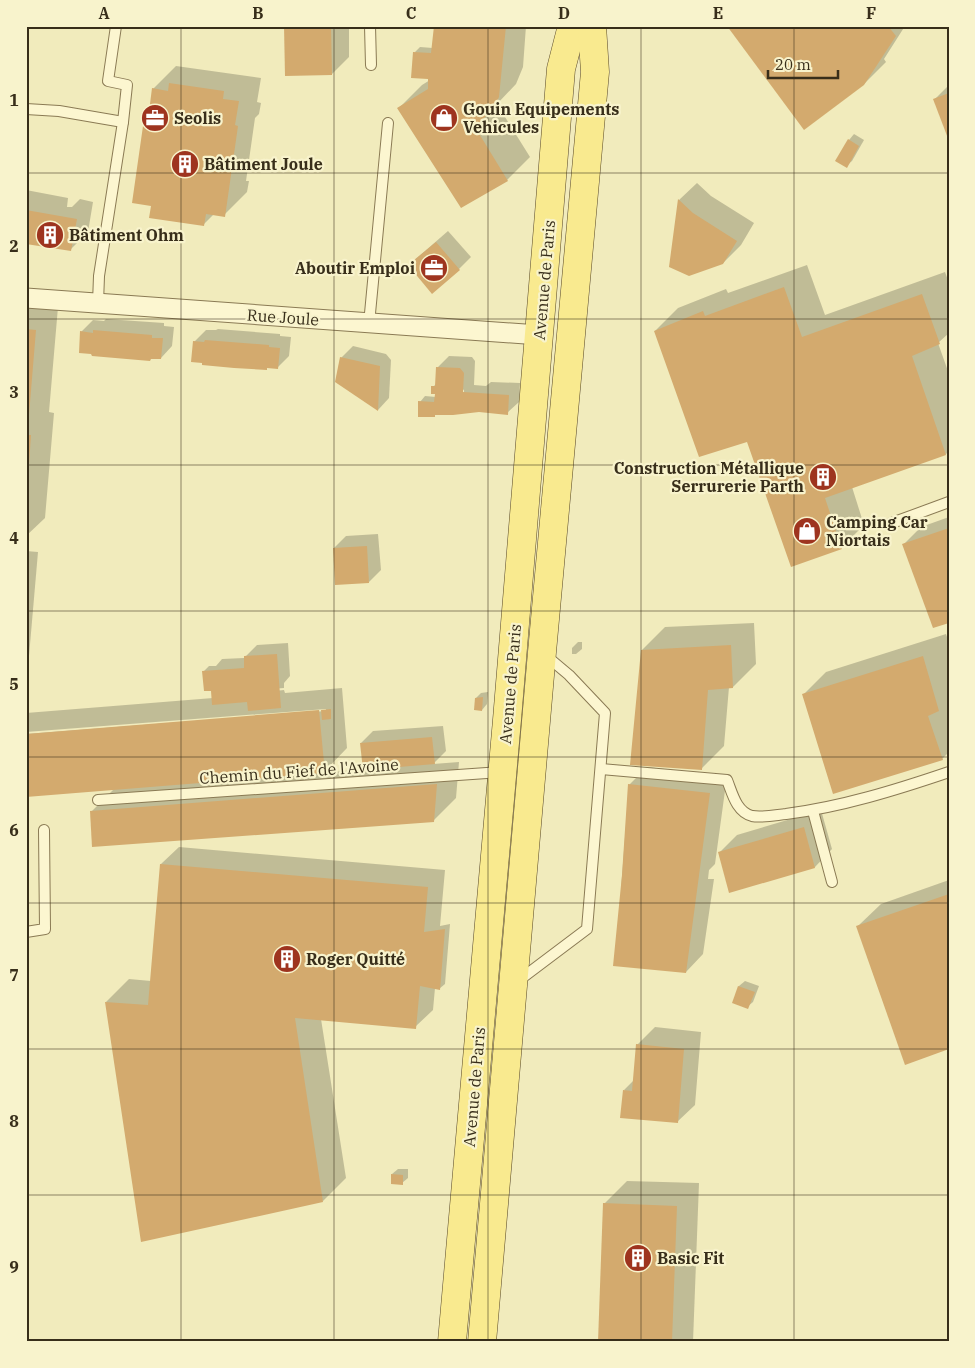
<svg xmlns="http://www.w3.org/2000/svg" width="975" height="1368" font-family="'IBM Plex Serif',serif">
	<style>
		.shadow { fill: #0003; fill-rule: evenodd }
		.building { fill: #d3aa6e }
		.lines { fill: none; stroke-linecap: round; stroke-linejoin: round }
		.lane-casing { stroke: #8a7a54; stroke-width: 12 }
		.street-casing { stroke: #8a7a54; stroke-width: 21 }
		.primary-casing { stroke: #574729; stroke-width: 29 }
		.lane { stroke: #fcf6d0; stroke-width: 10 }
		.street { stroke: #fcf6d0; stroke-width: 19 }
		.primary { stroke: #f9ea8f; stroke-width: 28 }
		.grid { fill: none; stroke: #382e1a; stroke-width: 1; stroke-opacity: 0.55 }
		.labels { text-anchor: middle; stroke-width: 4.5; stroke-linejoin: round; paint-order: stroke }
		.poi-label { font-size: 16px; font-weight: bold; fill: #382e1a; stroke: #f8f3cc; text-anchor: start }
		.street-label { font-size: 16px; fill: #382e1a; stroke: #f8f3cc }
		.neatline { fill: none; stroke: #382e1a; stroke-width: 2 }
		.grid-label { font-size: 16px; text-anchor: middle; font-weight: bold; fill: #382e1a }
	</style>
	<rect width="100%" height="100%" fill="#f1ebbc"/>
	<!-- shadow -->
	<g class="shadow">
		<polygon points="285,26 349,26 349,57 332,74"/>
		<polygon points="435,26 526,26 523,67 516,84 497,104 530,157 507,180 399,108 422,85 430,80 430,76 415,52 420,47 433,48"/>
		<polygon points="729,26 905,26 884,59 886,62 863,85"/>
		<polygon points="176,66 261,78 257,102 261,103 259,114 255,118 246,181 249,181 247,192 224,215 214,214 204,224 152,206 147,113 150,109 153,89"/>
		<polygon points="949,85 949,138 935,99"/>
		<polygon points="854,134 864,140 852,161 846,166 849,140"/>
		<polygon points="697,183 711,196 754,223 741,245 723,263 670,267 679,200"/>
		<polygon points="26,190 68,198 67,207 72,207 80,199 93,202 88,232 70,250 26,243"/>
		<polygon points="448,231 471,257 459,269 409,265"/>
		<polygon points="807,265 825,315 945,272 949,283 949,333 938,343 949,374 949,451 946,454 852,487 864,525 841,548 748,441 655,331 678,308 726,289 728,293"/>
		<polygon points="26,304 58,307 49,412 54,413 45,518 26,536"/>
		<polygon points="106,319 164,323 164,326 174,327 172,346 161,358 81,332 93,320 104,321"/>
		<polygon points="218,329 280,334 280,336 291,337 289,356 278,367 268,367 266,369 194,342 206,330 216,330"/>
		<polygon points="353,346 386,354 391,360 389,398 378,410 341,358"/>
		<path d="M 449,356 L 472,357 L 475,361 L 474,385 L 486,386 L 491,382 L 520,383 L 519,402 L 507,413 L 420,402 L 425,396 L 436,397 L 433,387 L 437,383 L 438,367 ZM 462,389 L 464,390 L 464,403 Z"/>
		<polygon points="949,517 949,621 904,544 921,527"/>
		<polygon points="378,534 381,570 369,582 334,548 346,536"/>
		<polygon points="26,551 38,552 29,656 26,659"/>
		<polygon points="754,623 756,664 733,687 729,687 724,746 701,769 642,650 665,627"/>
		<polygon points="946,634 949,643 949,752 942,759 803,695 826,672"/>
		<polygon points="578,642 582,642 582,649 576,654 572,654 572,648"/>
		<polygon points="288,643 290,676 284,683 284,688 258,690 255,693 284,690 285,693 342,688 347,748 323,773 364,769 361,743 373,731 443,726 446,751 433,764 459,762 456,798 433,821 91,812 115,788 26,734 326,711 326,709 26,732 26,713 213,698 212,690 203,672 209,666 216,666 222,659 244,658 257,645"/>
		<polygon points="488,692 487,704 482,710 476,698 481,693"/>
		<polygon points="647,767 727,776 715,864 709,870 708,879 714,879 703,954 686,972 621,889 629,785"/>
		<polygon points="821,810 832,849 815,867 730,891 719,853 737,835"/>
		<polygon points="179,847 445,870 440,926 450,924 445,984 439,989 435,988 433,1010 415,1027 321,1019 346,1178 323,1201 106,1002 129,979 151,981 161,864"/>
		<polygon points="949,880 949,1048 858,926 881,904"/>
		<polygon points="745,981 759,986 753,1002 747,1007 733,1002 739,986"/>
		<polygon points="655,1027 701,1032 695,1105 677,1122 624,1090 634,1080 637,1045"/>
		<polygon points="398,1169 408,1169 408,1178 402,1183 392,1174"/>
		<polygon points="627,1181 699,1183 693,1342 599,1342 604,1204"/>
	</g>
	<!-- building -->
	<g class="building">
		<polygon points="284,26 331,26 332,75 285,76"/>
		<polygon points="434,26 506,26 499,97 493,109 475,127 508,181 461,208 397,108 428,89 428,79 411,78 413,52 431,53"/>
		<polygon points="727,26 888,26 896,36 864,85 804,130"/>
		<polygon points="169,83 224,91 223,99 239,101 235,125 238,126 225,217 206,214 204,226 149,218 151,206 132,203 145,112 149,112 152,88 168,91"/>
		<polygon points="949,93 949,141 933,99"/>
		<polygon points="848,139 859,146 847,168 835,161"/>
		<polygon points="678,199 693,213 737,241 723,264 689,276 669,267"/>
		<polygon points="26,210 77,219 71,251 26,244"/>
		<polygon points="436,242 460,270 432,294 408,265"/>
		<polygon points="784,287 802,337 922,294 940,344 912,356 946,455 825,498 842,549 791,567 747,442 699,457 654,331 703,311 705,316"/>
		<polygon points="26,329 36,330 28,427 26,427"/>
		<polygon points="93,330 152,335 152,338 163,338 161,359 151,359 150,361 92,356 91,354 79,353 80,331 93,333"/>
		<polygon points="205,340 269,345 269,347 280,348 278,369 267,368 267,370 234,368 202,365 202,363 191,362 193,341 204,342"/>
		<polygon points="340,357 380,366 378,411 335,382"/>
		<polygon points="436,367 460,368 464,373 463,392 509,395 508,415 479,412 453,415 435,415 435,417 418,417 418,401 434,402 435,394 431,394 431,386 435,386"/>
		<polygon points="26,435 31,435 28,479 26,479"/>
		<polygon points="949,528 949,623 933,628 902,544"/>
		<polygon points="367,546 369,583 335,585 333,548"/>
		<polygon points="731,645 733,688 708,690 702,770 630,765 641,650"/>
		<polygon points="277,654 281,708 248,711 247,702 212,705 211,691 204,691 202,671 244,668 244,656"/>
		<polygon points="923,656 939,711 928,716 943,760 833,794 802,694"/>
		<polygon points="483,697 482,711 474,710 475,698"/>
		<polygon points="331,709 331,719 322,720 321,710"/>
		<polygon points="319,710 325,773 26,797 26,734"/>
		<polygon points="432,737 435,764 363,770 360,743"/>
		<polygon points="437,784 434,822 92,847 90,811"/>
		<polygon points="628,784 710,793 686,973 613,966 622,875"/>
		<polygon points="804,827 815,868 729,893 718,852"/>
		<polygon points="160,864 428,887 424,932 445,929 440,990 420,986 416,1029 295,1018 323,1202 141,1242 105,1002 148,1005"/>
		<polygon points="949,894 949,1049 905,1065 856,926"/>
		<polygon points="738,986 755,992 748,1009 732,1003"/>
		<polygon points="636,1044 684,1049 678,1123 620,1118 623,1090 632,1091"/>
		<polygon points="391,1174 403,1175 403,1185 391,1184"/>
		<polygon points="603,1203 677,1206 672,1342 598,1342"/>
	</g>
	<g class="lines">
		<defs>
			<g id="lane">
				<polyline points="116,26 108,81 127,85 123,122"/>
				<polyline points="370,26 371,65"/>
				<polyline points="26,109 59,111 123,122 99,276 98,303"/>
				<polyline points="369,324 388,123"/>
				<polyline points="889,524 949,502"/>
				<path d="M 601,769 L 727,780 C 732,792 736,812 752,816 C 762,818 776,815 786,814 C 841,807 896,790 949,772"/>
				<polyline points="98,800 501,772"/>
				<polyline points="813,811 832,882"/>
				<polyline points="26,932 45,929 44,830"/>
				<polyline points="518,981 587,929 605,713 569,675 544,654"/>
			</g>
			<polyline id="street" points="26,298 539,335"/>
			<g id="primary">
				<polyline points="452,1342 507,720 561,69 572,26"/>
				<polyline points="482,1342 542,652 595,72 592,26"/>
			</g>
		</defs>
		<!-- lane casing -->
		<use href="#lane" class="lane-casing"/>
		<!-- street casing -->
		<use href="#street" class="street-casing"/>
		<!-- primary casing -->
		<use href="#primary" class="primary-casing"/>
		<!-- lane -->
		<use href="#lane" class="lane"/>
		<!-- street -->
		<use href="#street" class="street"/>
		<!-- primary -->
		<use href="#primary" class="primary"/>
	</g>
	<!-- grid -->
	<path class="grid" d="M 181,26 L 181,1342M 334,26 L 334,1342M 488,26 L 488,1342M 641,26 L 641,1342M 794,26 L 794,1342M 26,173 L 949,173M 26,319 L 949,319M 26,465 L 949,465M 26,611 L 949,611M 26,757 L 949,757M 26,903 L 949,903M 26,1049 L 949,1049M 26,1195 L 949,1195"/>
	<!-- icons -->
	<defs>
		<symbol id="office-disc" viewBox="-11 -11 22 22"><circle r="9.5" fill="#9e341f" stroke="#f8f3cc"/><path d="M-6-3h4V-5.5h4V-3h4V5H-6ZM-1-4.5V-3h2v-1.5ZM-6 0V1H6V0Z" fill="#fff"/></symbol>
		<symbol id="shop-disc" viewBox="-11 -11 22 22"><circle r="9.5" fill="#9e341f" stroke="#f8f3cc"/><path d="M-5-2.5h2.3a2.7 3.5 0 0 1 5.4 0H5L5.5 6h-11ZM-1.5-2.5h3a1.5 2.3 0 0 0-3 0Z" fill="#fff"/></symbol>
		<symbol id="building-disc" viewBox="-11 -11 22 22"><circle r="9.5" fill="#9e341f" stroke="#f8f3cc"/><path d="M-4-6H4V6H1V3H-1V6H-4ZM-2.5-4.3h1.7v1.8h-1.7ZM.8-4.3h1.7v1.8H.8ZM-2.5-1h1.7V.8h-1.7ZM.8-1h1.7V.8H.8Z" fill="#fff"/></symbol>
	</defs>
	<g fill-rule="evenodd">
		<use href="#office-disc" x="139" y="102" width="32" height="32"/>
		<use href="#shop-disc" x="428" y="102" width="32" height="32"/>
		<use href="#building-disc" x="169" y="148" width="32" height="32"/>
		<use href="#building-disc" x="34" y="219" width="32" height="32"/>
		<use href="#office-disc" x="418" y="252" width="32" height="32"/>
		<use href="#building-disc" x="807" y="461" width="32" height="32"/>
		<use href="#shop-disc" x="791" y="515" width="32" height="32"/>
		<use href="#building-disc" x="271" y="943" width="32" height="32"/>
		<use href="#building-disc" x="622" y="1242" width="32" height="32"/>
	</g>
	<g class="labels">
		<!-- poi labels -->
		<g class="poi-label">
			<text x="463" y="115">Gouin Equipements<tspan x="463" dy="18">Vehicules</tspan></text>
			<text x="174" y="124">Seolis</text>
			<text x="204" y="170">Bâtiment Joule</text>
			<text x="69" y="241">Bâtiment Ohm</text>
			<text x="415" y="274" text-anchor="end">Aboutir Emploi</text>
			<text x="804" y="474" text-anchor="end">Construction Métallique<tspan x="804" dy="18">Serrurerie Parth</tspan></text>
			<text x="826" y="528">Camping Car<tspan x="826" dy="18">Niortais</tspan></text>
			<text x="306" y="965">Roger Quitté</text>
			<text x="657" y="1264">Basic Fit</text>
		</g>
		<!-- street labels -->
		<g class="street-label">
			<text transform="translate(544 280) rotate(-85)" y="6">Avenue de Paris</text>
			<text transform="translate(283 317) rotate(4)" y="6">Rue Joule</text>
			<text transform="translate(510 684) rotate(-85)" y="6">Avenue de Paris</text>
			<text transform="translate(299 771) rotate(-4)" y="6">Chemin du Fief de l'Avoine</text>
			<text transform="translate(474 1087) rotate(-85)" y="6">Avenue de Paris</text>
		</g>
	</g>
	<!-- border -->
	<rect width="975" height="1368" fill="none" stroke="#f8f3cc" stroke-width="55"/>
	<!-- scale -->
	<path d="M768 70v8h70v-8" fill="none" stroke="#382e1a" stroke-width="2.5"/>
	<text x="775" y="70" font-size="15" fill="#382e1a" stroke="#f8f3cc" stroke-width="4" paint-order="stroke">20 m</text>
	<rect x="28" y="28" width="920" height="1312" class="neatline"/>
	<g class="grid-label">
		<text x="104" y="19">A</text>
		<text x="258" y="19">B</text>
		<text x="411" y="19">C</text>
		<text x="564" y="19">D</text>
		<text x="718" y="19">E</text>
		<text x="871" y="19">F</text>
		<text x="14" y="106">1</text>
		<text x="14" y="252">2</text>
		<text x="14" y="398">3</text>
		<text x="14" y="544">4</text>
		<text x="14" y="690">5</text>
		<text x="14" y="836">6</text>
		<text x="14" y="981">7</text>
		<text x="14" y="1127">8</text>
		<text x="14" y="1273">9</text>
	</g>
</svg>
